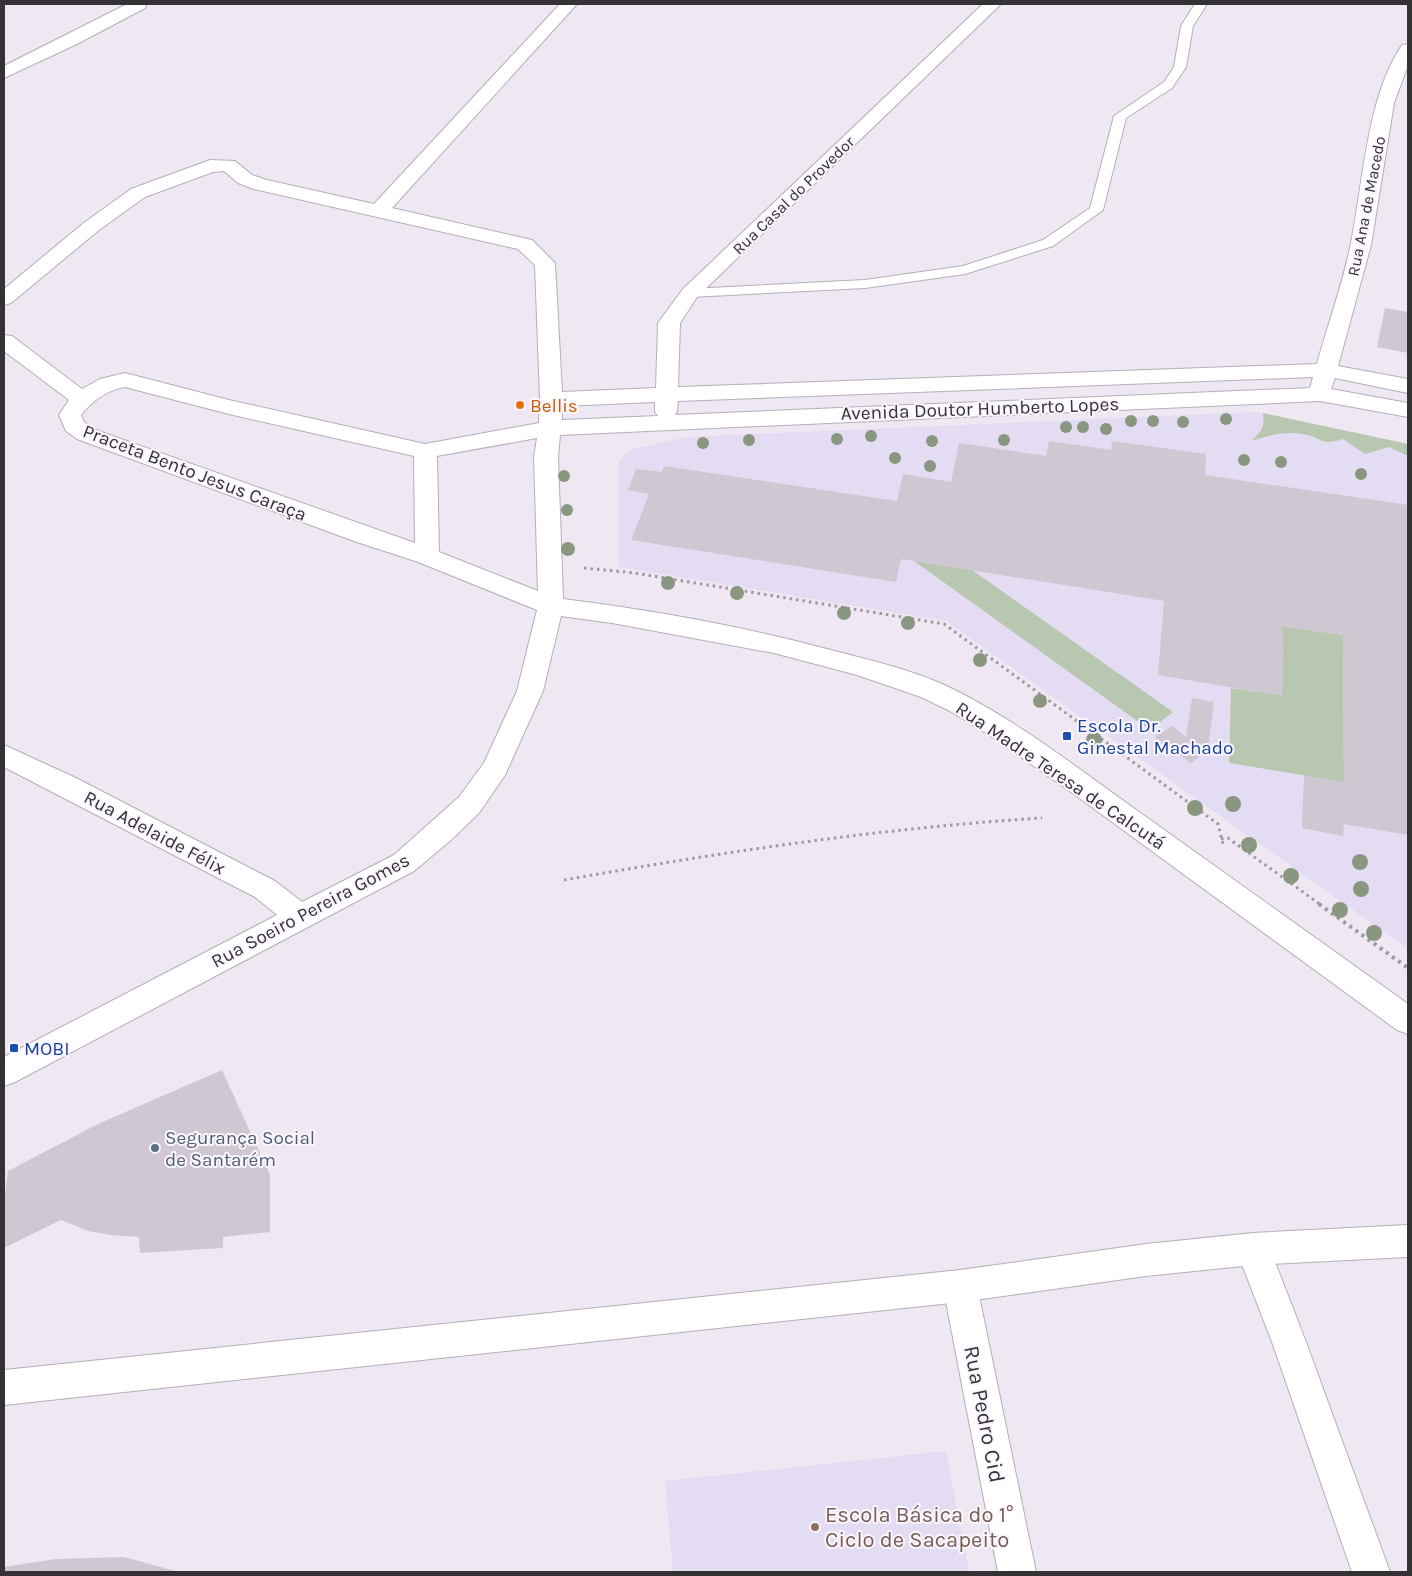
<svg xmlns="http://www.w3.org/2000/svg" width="1412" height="1576" font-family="Karla,sans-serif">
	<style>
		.industrial { fill: #e3dcf2 }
		.green { fill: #b8c8b0 }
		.building { fill: #cfc8d3 }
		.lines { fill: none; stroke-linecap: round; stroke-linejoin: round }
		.lane-casing { stroke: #b5aeb8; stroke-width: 2 }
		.street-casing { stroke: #b5aeb8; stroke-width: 2 }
		.secondary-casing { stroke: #b5aeb8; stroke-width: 2 }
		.primary-casing { stroke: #b5aeb8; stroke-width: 2 }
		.path-far1 { stroke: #9e98a0; stroke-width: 3; stroke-dasharray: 2.5 4; stroke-linecap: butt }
		.path { stroke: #9e98a0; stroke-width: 4; stroke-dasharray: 3 4.5; stroke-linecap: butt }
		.lane { fill: #fff; fill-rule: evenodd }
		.street { fill: #fff; fill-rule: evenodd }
		.secondary { fill: #fff; fill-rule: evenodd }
		.primary { fill: #fff; fill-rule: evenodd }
		.tree { fill: #899781 }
		.food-dot { fill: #e8710a; stroke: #fbf5fe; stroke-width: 2 }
		.transit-dot { fill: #1a4fb4; stroke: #fbf5fe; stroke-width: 2 }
		.service-dot { fill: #5c6f8a; stroke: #fbf5fe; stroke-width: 2 }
		.education-dot { fill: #8d6e63; stroke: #fbf5fe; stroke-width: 2 }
		.labels { text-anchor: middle; stroke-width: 4; stroke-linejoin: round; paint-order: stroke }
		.far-street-label { font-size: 16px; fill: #353236; stroke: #fbf5fe }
		.food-label { font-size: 19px; fill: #c56008; stroke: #fbf5fe; text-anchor: start }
		.street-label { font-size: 19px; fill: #353236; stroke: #fbf5fe }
		.transit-label { font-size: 19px; fill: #164399; stroke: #fbf5fe; text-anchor: start }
		.service-label { font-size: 19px; fill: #4e5e75; stroke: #fbf5fe; text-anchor: start }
		.near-street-label { font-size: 22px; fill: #353236; stroke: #fbf5fe }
		.near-education-label { font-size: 22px; fill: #785e54; stroke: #fbf5fe; text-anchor: start }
	</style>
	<rect width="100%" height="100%" fill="#efe7f2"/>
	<!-- industrial -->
	<g class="industrial">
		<polygon points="1256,412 1408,444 1408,949 946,621 619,567 619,462 630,450 686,437"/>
		<polygon points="946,1451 969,1572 673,1572 665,1481"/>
	</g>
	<!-- green -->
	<g class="green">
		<path d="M 1263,413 L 1408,444 L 1408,456 L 1389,447 L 1365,454 L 1343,439 C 1319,447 1323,437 1302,434 C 1284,431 1267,436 1251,441 C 1261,432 1265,428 1263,413 Z"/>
		<polygon points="914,561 972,570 1173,712 1150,730"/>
		<polygon points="1283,626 1343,635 1344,782 1229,763 1231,688 1282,695"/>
	</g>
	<!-- building -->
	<g class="building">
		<polygon points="1385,308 1408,312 1408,353 1377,347"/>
		<polygon points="1049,441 1111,450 1112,441 1206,454 1205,475 1408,505 1408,835 1344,824 1343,836 1302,828 1304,775 1344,782 1343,635 1283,626 1282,696 1158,675 1164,601 901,559 896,582 631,540 649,494 628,490 636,469 662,472 664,466 897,501 903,474 951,482 959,443 1046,456"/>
		<polygon points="1192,698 1214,702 1208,750 1191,763 1155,737 1172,726 1186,737"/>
		<polygon points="222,1070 270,1175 270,1232 223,1237 223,1248 140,1253 139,1237 110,1235 88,1231 61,1220 4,1248 4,1202 8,1171 98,1124"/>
		<polygon points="124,1557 179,1572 4,1572 4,1567 56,1559"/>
	</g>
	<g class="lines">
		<defs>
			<polygon id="lane" points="1195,4 1207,4 1193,26 1186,67 1172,88 1126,118 1103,210 1053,246 965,274 865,288 690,297 685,296 683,293 685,290 690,289 865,280 963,266 1043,240 1090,208 1114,116 1164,82 1174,67 1181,26"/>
			<g id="street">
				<path d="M 560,4 L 577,4 L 392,208 L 532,240 L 555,263 L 562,392 L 656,388 L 658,323 L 683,289 L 983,4 L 1001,4 L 697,297 L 680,323 L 678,387 L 1317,364 C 1328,324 1343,283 1351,243 C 1363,183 1367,96 1402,45 L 1408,44 L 1408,65 L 1394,103 L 1371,245 L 1338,366 L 1408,379 L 1408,393 L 1335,378 L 1331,389 L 1408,403 L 1408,417 L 1320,401 L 560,435 L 558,457 L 563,599 C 652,610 741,626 827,649 C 865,659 906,668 942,684 C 1008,714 1076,767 1135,809 C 1226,874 1317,939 1408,1004 L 1408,1034 L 1397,1030 L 1071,792 L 989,735 L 950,711 L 921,697 L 857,675 L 774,653 L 612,623 L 561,616 L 543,691 L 505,775 L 479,813 L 451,840 L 414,871 L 15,1082 L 4,1086 L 4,1057 L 277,915 L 255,897 L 4,767 L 4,745 L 76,778 L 275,881 L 302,902 L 394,855 L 459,797 L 484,763 L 517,691 L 537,610 L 418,562 L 354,541 L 77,439 L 66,431 L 59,415 L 69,400 L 4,351 L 4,335 L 12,336 L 82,389 L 100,379 L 125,373 L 229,400 L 425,444 L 539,423 L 540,399 L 535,265 L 518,249 L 254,189 L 238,183 L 224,171 L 213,172 L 145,197 L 99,230 L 11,303 L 4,305 L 4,289 L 85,222 L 131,189 L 210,160 L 235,161 L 252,175 L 267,180 L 374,204 ZM 1313,377 L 1310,388 L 675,415 L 677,412 L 678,401 ZM 125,387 L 229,414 L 414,456 L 415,543 L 93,429 L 84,422 L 81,415 C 92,401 107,390 125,387 ZM 655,402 L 655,412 L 658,416 L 562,420 L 562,406 ZM 537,438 L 534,457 L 538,591 L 439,552 L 437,456 Z"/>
				<polygon points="1253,1233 1265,1238 1270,1249 1306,1342 1390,1572 1352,1572 1272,1342 1236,1249 1241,1238"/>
				<polygon points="960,1270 972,1274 977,1286 1036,1572 998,1572 943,1286 948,1274"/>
			</g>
			<polygon id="secondary" points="127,4 147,4 145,8 77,44 4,78 4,66"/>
			<polygon id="primary" points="1408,1225 1408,1257 1253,1265 1146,1276 960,1302 4,1405 4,1370 960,1270 1146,1244 1253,1233"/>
		</defs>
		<!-- lane casing -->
		<use href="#lane" class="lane-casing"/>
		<!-- street casing -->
		<use href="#street" class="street-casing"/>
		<!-- secondary casing -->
		<use href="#secondary" class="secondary-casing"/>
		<!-- primary casing -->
		<use href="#primary" class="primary-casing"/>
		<!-- path-far1 -->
		<g class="path-far1">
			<polyline points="584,568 635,573 944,624 1218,824 1223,844"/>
			<polyline points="1221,839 1228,838 1321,905"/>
			<path d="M 564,880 C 723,852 881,828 1042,818"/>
		</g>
		<!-- path -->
		<polyline class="path" points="1319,904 1408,968"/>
		<!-- lane -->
		<use href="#lane" class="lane"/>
		<!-- street -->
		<use href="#street" class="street"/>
		<!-- secondary -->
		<use href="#secondary" class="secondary"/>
		<!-- primary -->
		<use href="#primary" class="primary"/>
	</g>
	<!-- trees -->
	<g class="tree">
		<circle cx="1226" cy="419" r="6"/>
		<circle cx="1131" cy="421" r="6"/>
		<circle cx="1153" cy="421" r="6"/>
		<circle cx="1183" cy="422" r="6"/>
		<circle cx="1066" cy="427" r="6"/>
		<circle cx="1083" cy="427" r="6"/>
		<circle cx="1106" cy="429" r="6"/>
		<circle cx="871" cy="436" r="6"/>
		<circle cx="837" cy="439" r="6"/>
		<circle cx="749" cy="440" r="6"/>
		<circle cx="1004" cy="440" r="6"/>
		<circle cx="932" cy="441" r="6"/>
		<circle cx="703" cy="443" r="6"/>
		<circle cx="895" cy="458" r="6"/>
		<circle cx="1244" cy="460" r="6"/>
		<circle cx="1281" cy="462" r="6"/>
		<circle cx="930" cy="466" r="6"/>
		<circle cx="1361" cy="474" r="6"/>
		<circle cx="564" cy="476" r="6"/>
		<circle cx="567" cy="510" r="6"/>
		<circle cx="568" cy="549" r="7"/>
		<circle cx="668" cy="583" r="7"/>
		<circle cx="737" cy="593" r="7"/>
		<circle cx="844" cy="613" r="7"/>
		<circle cx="908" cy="623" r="7"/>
		<circle cx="980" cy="660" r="7"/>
		<circle cx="1040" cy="701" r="7"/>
		<circle cx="1094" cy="740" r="8"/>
		<circle cx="1233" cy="804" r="8"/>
		<circle cx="1195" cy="808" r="8"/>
		<circle cx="1249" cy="845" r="8"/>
		<circle cx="1360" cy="862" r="8"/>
		<circle cx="1291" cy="876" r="8"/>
		<circle cx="1361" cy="889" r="8"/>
		<circle cx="1340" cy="910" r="8"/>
		<circle cx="1374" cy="933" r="8"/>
	</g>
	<!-- markers -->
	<circle class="food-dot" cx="520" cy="405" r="5"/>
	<g class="transit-dot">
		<rect x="1062" y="731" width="10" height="10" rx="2.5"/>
		<rect x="9" y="1043" width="10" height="10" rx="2.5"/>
	</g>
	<circle class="service-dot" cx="155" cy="1148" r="5"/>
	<circle class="education-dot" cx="815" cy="1527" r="5"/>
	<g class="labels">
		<!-- far-street labels -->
		<g class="far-street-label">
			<text transform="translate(793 195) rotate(-44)" y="6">Rua Casal do Provedor</text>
			<text transform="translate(1366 206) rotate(-79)" y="6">Rua Ana de Macedo</text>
		</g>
		<!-- food labels -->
		<g class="food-label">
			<text x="530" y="412">Bellis</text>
		</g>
		<!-- street labels -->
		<g class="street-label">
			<text transform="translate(980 408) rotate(-2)" y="7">Avenida Doutor Humberto Lopes</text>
			<text transform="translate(195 472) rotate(21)" y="7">Praceta Bento Jesus Caraça</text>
			<text transform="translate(1061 775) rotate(34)" y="7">Rua Madre Teresa de Calcutá</text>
			<text transform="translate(155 832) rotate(28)" y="7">Rua Adelaide Félix</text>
			<text transform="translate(310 910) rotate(-28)" y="7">Rua Soeiro Pereira Gomes</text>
		</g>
		<!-- transit labels -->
		<g class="transit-label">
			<text x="1077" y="732">Escola Dr.<tspan x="1077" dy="22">Ginestal Machado</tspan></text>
			<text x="24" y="1055">MOBI</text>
		</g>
		<!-- service labels -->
		<g class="service-label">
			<text x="165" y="1144">Segurança Social<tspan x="165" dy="22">de Santarém</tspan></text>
		</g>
		<!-- near-street labels -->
		<g class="near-street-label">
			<text transform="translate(985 1414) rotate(79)" y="8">Rua Pedro Cid</text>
		</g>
		<!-- near-education labels -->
		<g class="near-education-label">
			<text x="825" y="1522">Escola Básica do 1°<tspan x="825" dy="25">Ciclo de Sacapeito</tspan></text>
		</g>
	</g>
	<!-- border -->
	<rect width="1412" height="1576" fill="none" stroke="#353236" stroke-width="10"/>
</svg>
